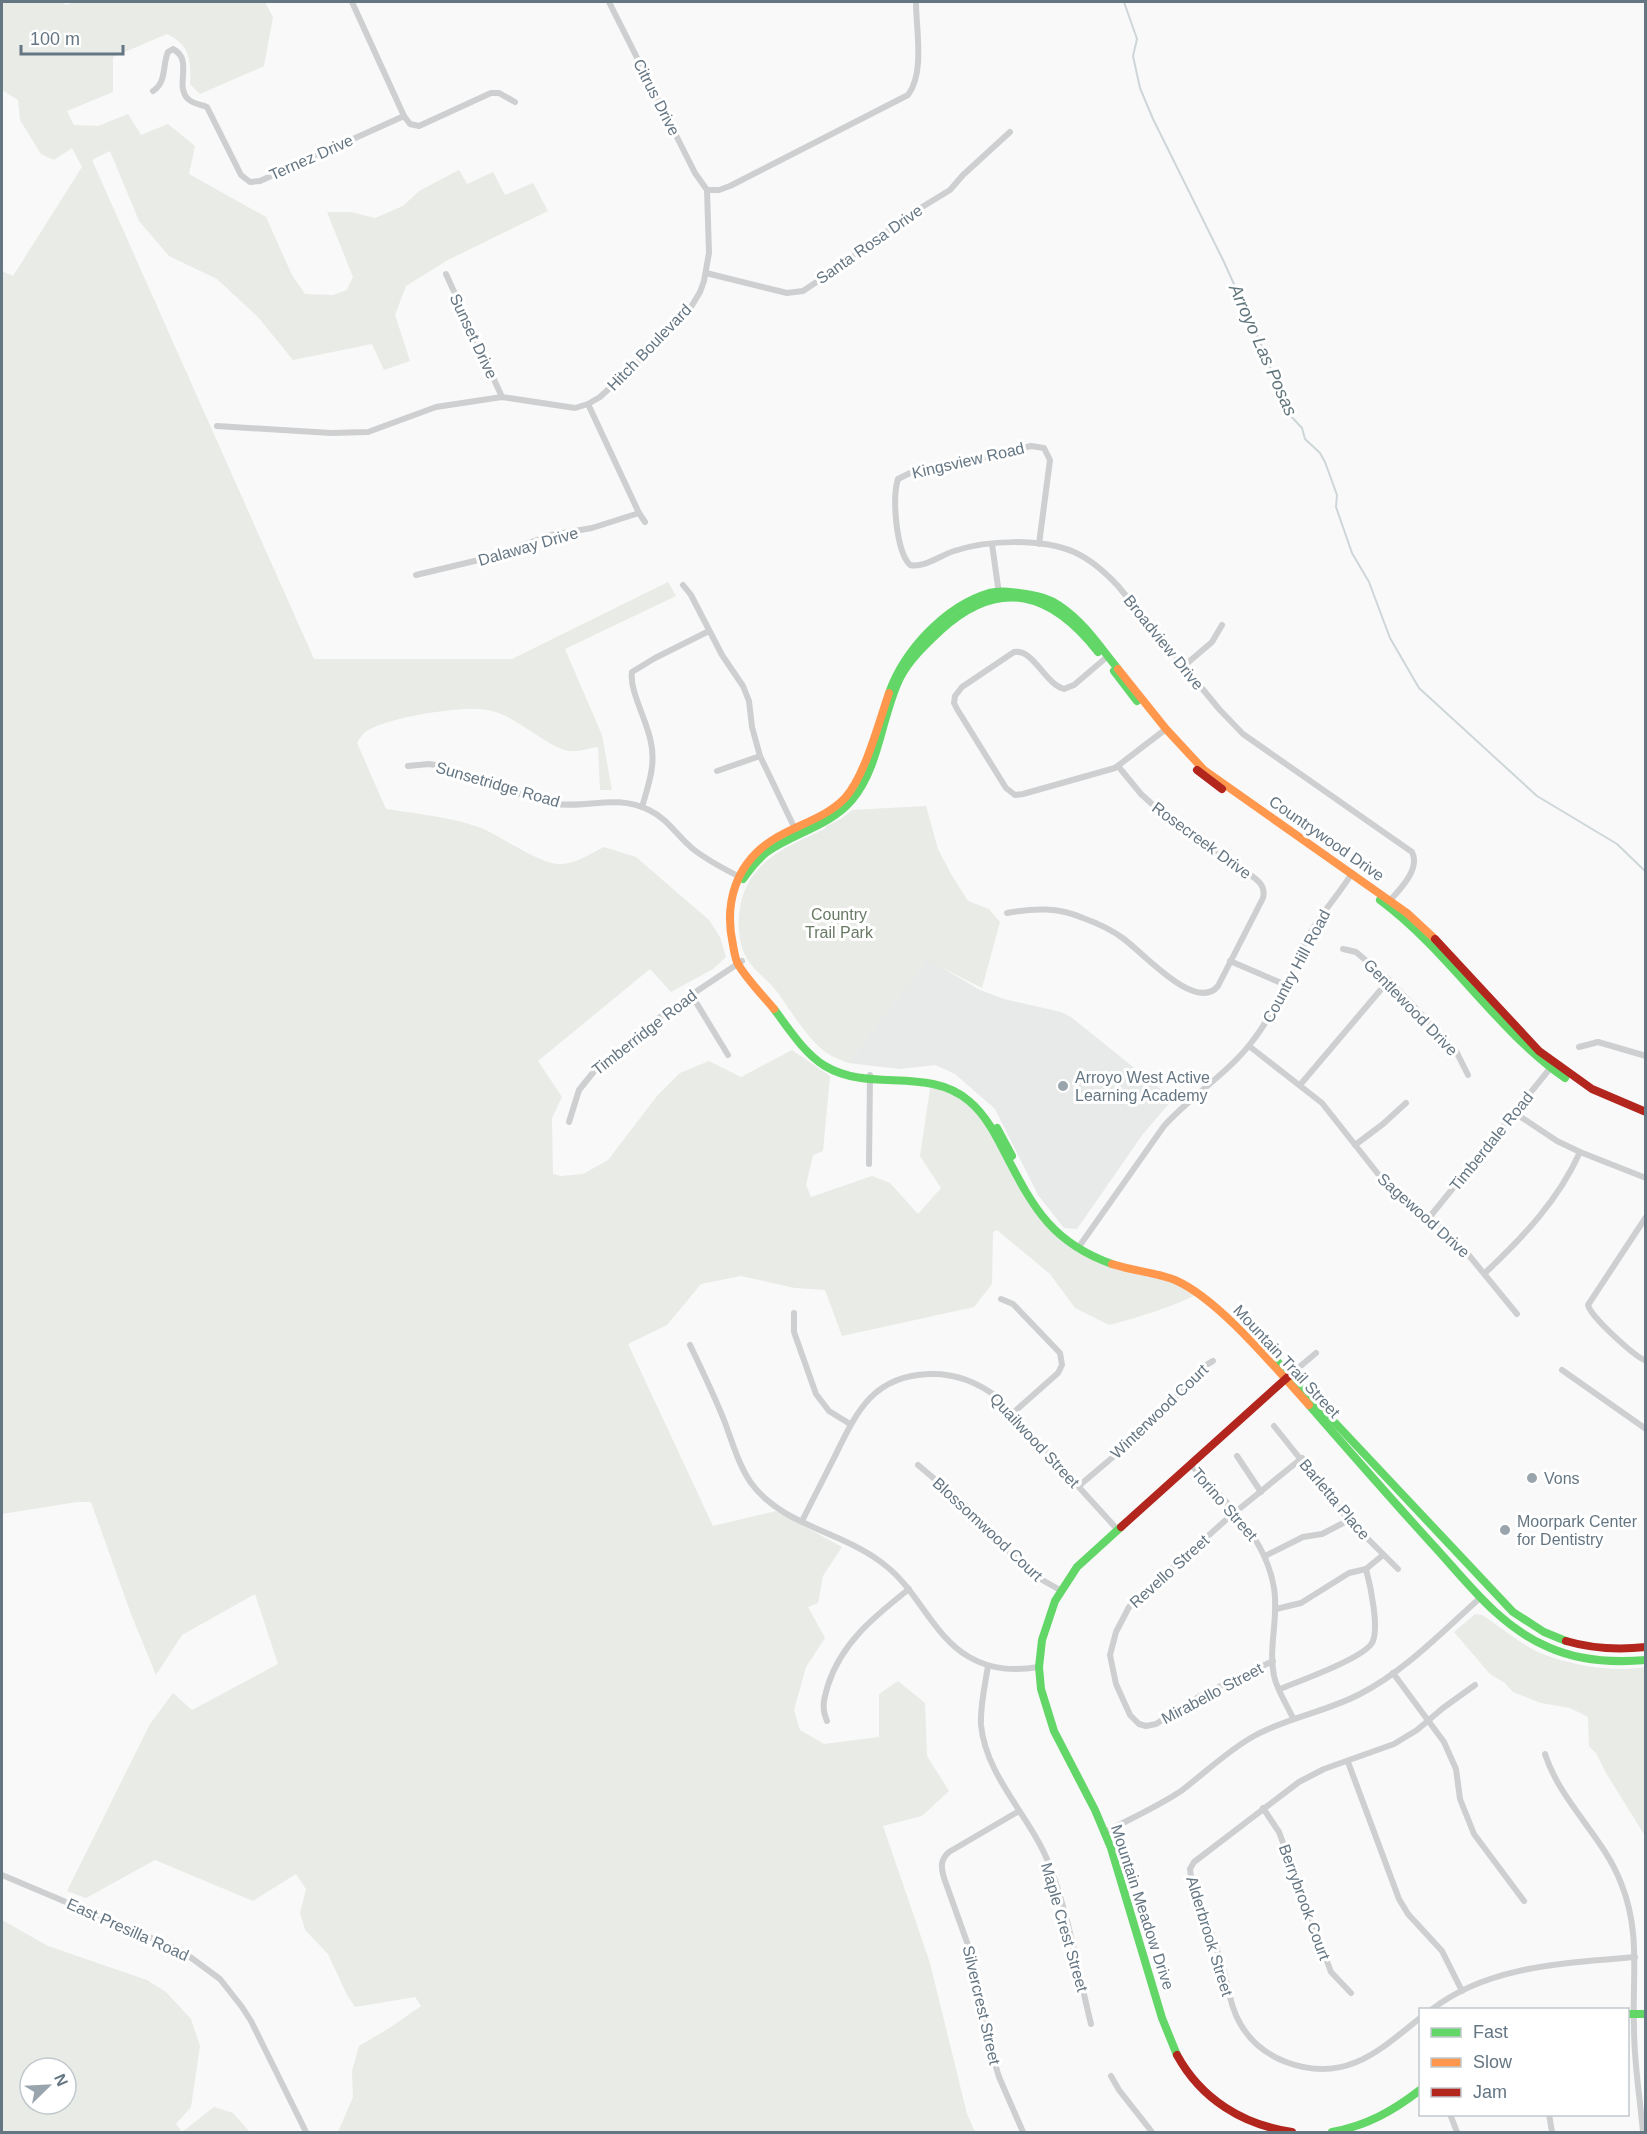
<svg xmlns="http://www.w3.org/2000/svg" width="1647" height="2134" font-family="Arial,sans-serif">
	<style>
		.built { fill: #e8e9e9 }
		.green { fill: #e8ebe6; fill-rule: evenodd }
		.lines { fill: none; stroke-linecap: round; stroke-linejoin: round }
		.stream { stroke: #ced6d9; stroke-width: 2 }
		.street { stroke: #cecfd0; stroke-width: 6 }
		.fast { stroke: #63d668; stroke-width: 8 }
		.slow { stroke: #ff974d; stroke-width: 8 }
		.jam { stroke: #b3261e; stroke-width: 8 }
		.poi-dot { fill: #99a4ac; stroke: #fff; stroke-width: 2 }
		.labels { text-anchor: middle; stroke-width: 6; stroke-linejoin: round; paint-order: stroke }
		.street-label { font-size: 16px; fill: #657683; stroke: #fff }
		.park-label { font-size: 16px; fill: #687a64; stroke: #fff }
		.poi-label { font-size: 16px; fill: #657683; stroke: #fff; text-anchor: start }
		.water-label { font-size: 18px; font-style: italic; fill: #60757c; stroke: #fff }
	</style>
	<rect width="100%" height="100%" fill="#f9f9f9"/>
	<!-- built -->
	<polygon class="built" points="927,959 980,990 1004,999 1061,1012 1071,1017 1173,1099 1143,1134 1077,1229 1064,1228 1038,1195 995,1109 955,1074 935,1065 900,1069 848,1063"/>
	<!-- green -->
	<g class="green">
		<path d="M 2,2 L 62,2 L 66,5 L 74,2 L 265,2 L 273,17 L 264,66 L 200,94 L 190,84 C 191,60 191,46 167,34 L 113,57 L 113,92 L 67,111 L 74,125 L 98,126 L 128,114 L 141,135 L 168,124 L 195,146 L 189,174 L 266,217 L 292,275 L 305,294 L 333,295 L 347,290 L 353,277 L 327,212 L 351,212 L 375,218 L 403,206 L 419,191 L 459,170 L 467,184 L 493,172 L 505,195 L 533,183 L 548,211 L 448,260 L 406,286 L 395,315 L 410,361 L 384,370 L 372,344 L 293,360 L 258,317 L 217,279 L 169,256 L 139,221 L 110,151 L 92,160 L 314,659 L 512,659 L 668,582 L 676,596 L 565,649 L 602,735 L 612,790 L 600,790 L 598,747 C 589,748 579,752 570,751 C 551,750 516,716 492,711 C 466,704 388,717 365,732 C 362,735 359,739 357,743 L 386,809 C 417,814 452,817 481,828 C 501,836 541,865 561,864 C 576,864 591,853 604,847 L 636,857 L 709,920 L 720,937 L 726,957 L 713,969 L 671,992 L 650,969 L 538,1061 L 562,1097 L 552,1118 L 553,1174 L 561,1176 L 583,1174 L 608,1160 L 657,1096 L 680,1073 L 709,1061 L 741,1077 L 792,1050 L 830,1076 L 823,1151 L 813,1155 L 806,1185 L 811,1197 L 872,1176 L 890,1183 L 918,1214 L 941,1188 L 920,1156 L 931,1082 L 978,1109 L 1041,1217 L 1098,1258 L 1164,1275 L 1198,1294 C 1169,1308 1140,1317 1109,1325 L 1075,1308 L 1050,1274 L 997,1230 L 993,1232 L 992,1284 L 974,1307 L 842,1336 L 825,1290 L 795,1288 L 741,1276 L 701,1284 L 667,1325 L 628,1344 L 713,1526 L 776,1511 L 842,1547 L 823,1576 L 818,1603 L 808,1607 L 825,1638 L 806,1667 L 794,1710 L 800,1730 L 824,1744 L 879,1737 L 879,1694 L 898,1681 L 925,1703 L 927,1756 L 949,1791 L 922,1816 L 883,1826 L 930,1963 L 967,2114 L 975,2132 L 338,2132 L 353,2097 L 352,2071 L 359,2046 L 391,2027 L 421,2006 L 415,1997 L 355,2007 L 347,1995 L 328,1954 L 305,1930 L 300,1913 L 306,1889 L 296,1874 L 253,1901 L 155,1860 L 86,1898 L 67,1891 L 150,1724 L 173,1693 L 192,1710 L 278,1664 L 255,1594 L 182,1635 L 156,1675 L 131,1614 L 91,1502 L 77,1502 L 2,1514 L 2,271 L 13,276 L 82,167 L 72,148 L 54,160 L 41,154 L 20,120 L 18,100 L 2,90 Z"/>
		<path d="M 926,806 L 938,849 L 951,874 L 968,901 L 989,909 L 1000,922 L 982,988 L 927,960 L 848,1063 C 841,1060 830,1056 824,1051 C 808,1039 790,1010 778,993 C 768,979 753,971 745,955 C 739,942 738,928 739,915 C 744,863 783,848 825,829 L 826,826 L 841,819 L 852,810 Z"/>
		<path d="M 1475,1614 L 1482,1615 C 1498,1625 1525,1647 1540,1653 C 1569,1665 1615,1673 1645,1667 L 1645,1836 L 1606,1773 L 1596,1753 L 1589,1746 L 1588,1717 L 1570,1708 L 1541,1703 L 1513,1692 L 1505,1683 L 1490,1674 L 1454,1632 Z"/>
		<path d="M 2,1920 L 48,1946 L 147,1980 L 166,1992 L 191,2019 L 200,2046 L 191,2107 L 176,2124 L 182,2132 L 214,2107 L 233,2113 L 249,2131 L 260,2132 L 2,2132 ZM 30,2068 L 66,2068 L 66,2104 L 30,2104 Z"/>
	</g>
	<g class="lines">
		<!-- stream -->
		<polyline class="stream" points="1124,2 1137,39 1133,56 1140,88 1153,119 1224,262 1261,344 1288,413 1302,428 1305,439 1320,453 1325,462 1337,495 1336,507 1352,553 1369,582 1390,638 1419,688 1537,796 1617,844 1646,872"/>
		<!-- street -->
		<g class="street">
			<polyline points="352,2 404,116 410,124 419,126 491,93 499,93 515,102"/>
			<polyline points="609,2 695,173 707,190"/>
			<path d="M 153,91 C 167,82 162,66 168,52 L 173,49 C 194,60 174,85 188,99 C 193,104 200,104 207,107 L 241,175 L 250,182 L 260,181 L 404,116"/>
			<path d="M 707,190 L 719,190 L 730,186 L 908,95 C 925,73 916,29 916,2"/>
			<polyline points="706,273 787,293 803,291 833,271 909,215 950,190 963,175 1010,132"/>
			<polyline points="446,274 502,397"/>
			<polyline points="588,404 639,513 645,522"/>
			<polyline points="217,426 331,433 368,432 436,407 502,397 575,408 588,404 600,397 639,361 679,321 691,307 700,292 704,281 709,253 707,190"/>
			<polyline points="992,544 999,594"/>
			<path d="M 1039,544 L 1050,460 L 1044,448 L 1031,446 L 965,462 L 914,471 L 898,479 C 892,498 896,551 910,565 C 924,568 941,555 954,551 C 987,540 1041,538 1074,552 C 1092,560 1105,572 1118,586 L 1219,709 L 1243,734 L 1412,852 C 1421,870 1398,891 1387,904"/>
			<polyline points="416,575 487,558 551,535 592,528 639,513"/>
			<polyline points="683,585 691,595 722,655 743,686 749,701 752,727 760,756 796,831"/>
			<path d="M 1108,656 L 1074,685 L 1064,689 C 1044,683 1034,649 1014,652 L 962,687 L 955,696 L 954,703 L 957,709 L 1006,788 L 1015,795 L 1023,794 L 1115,768 L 1166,729"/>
			<polyline points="1184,666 1212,642 1222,625"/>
			<path d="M 408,766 L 429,764 L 442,766 C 479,776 513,795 550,803 C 586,810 613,793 649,810 C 668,819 677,836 693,849 C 707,860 724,869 740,877"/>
			<polyline points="717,771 760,756"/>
			<path d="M 642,807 C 648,786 656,765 651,743 C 648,722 629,691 632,672 L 655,658 L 709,631"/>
			<path d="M 1007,913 C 1034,908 1058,907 1083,918 C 1097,923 1112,930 1124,939 C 1143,953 1196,1013 1218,986 L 1263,898 C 1266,886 1258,880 1249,874 L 1163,814 L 1141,794 L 1118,766"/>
			<polyline points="1343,949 1356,952 1389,980 1456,1051 1468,1075"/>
			<polyline points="1230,961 1286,985"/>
			<polyline points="691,994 728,1055"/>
			<polyline points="1249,1046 1322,1103 1386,1184 1445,1231 1467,1253 1517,1314"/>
			<polyline points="1579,1047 1598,1042 1646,1056"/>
			<polyline points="1300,1085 1389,980"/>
			<polyline points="1515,1113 1557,1141 1580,1152 1646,1178"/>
			<polyline points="569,1122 579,1090 596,1069 670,1009 742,961"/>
			<polyline points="1355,1145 1383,1124 1406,1103"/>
			<polyline points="869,1164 870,1075"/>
			<path d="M 1646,1217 L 1588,1305 C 1591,1317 1634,1356 1646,1361"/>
			<polyline points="1428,1219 1552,1066"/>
			<path d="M 1078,1248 L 1164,1126 C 1191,1096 1227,1074 1251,1043 C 1279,1008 1290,968 1312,930 C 1324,910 1340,893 1352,873"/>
			<path d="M 1485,1273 C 1523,1237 1558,1201 1580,1152"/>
			<polyline points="1001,1299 1013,1304 1060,1353 1062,1365 1058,1373 1013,1413"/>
			<polyline points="794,1313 794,1332 816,1394 829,1411 850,1424"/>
			<path d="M 690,1345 C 702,1370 714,1395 724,1420 C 732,1441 738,1464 751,1483 C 783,1527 846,1532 886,1566 C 918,1591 933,1636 969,1657 C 992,1670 1014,1671 1039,1667"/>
			<polyline points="1562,1370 1646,1429"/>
			<polyline points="1290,1375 1316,1353"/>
			<polyline points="1274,1426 1349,1520 1398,1569"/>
			<polyline points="1237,1456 1261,1492"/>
			<path d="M 1190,1464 C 1224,1499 1266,1537 1274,1588 C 1279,1617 1268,1647 1274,1676 C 1277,1690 1287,1705 1293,1718"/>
			<polyline points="918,1465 970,1509 1028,1572 1060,1590"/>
			<path d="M 1079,1486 C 1108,1461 1138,1437 1165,1409 C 1182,1393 1192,1372 1213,1361"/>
			<path d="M 802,1521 C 813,1499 824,1478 835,1456 C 857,1411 873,1376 929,1374 C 955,1373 976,1381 997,1397 L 1117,1529"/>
			<polyline points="1265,1556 1303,1537 1322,1534 1349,1520"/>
			<polyline points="1276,1609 1301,1603 1349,1573 1366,1569 1383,1555"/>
			<polyline points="1273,1661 1200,1696 1156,1724 1146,1726 1139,1724 1130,1715 1116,1684 1110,1655 1116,1632 1129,1607 1228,1518 1302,1458"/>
			<path d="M 988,1666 C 985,1685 980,1706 981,1725 C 986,1777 1031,1817 1049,1864 C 1069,1916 1078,1971 1091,2024"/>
			<polyline points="1393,1673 1444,1742 1456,1769 1460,1799 1474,1834 1524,1901"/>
			<path d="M 1280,1689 C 1299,1681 1362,1659 1372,1643 C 1380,1629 1370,1584 1366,1569"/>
			<path d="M 827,1721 C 821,1707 824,1699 828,1685 C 842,1642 875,1616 909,1589"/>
			<path d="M 1545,1754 C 1561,1803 1603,1836 1621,1883 C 1641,1932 1632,1977 1634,2028 C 1634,2063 1640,2098 1643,2132"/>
			<polyline points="1348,1762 1399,1899 1408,1914 1442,1951 1462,1991"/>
			<polyline points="1263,1808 1279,1832 1331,1972 1351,1993"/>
			<path d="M 1019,1811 L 949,1852 C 940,1860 941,1867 944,1878 L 973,1959 L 993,2057 L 999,2077 L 1023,2132"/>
			<path d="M 1105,1832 C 1130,1819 1157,1807 1181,1791 C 1205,1773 1227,1751 1254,1736 C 1288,1717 1326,1712 1360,1694 C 1405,1671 1442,1632 1480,1598"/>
			<polyline points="2,1875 182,1951 220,1979 242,2007 251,2021 306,2132"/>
			<path d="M 1431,2010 C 1488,1965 1567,1963 1635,1957"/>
			<path d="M 1420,2018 C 1378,2052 1344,2084 1286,2062 C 1268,2055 1251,2042 1241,2025 C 1230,2007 1229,1988 1223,1969 C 1214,1938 1202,1908 1191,1878 L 1190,1869 L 1194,1862 L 1299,1782 L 1324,1769 L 1394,1744 L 1417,1730 L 1443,1708 L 1475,1685"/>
			<polyline points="1111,2076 1119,2090 1152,2132"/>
			<polyline points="1450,2114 1457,2132"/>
			<polyline points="1549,2114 1552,2132"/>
		</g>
		<!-- fast -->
		<g class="fast">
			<polyline points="1114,671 1137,701"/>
			<path d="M 889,693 C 904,651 945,606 989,593 C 1001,590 1014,592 1026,594 C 1038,596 1049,598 1060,606 C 1084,622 1100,647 1118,669"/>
			<path d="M 743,879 C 750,869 757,860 767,852 C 794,833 830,826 852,800 C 880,766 881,717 900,678 C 909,660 926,644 941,630 C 1000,576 1052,593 1098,652"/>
			<path d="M 1380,900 C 1450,952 1495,1029 1565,1078"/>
			<path d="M 774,1009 C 789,1029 804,1053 825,1066 C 870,1093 928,1066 969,1101 C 986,1115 997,1137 1007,1157 C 1034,1209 1053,1243 1112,1264"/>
			<polyline points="997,1128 1012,1156"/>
			<polyline points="1276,1360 1513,1612 1544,1632 1566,1641"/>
			<path d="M 1309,1405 C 1350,1452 1391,1499 1433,1545 C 1468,1583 1499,1626 1548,1647 C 1579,1661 1612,1663 1646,1660"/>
			<polyline points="1121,1527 1077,1567 1055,1601 1042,1640 1039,1667 1041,1689 1054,1731 1095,1810 1111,1848 1162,2018 1177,2055"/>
			<polyline points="1628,2014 1646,2014"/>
			<path d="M 1332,2132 C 1366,2126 1393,2111 1420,2090"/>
		</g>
		<!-- slow -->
		<g class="slow">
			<polyline points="1118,669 1166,729 1204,770 1407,913 1435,939"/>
			<path d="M 774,1009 C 764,997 743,975 737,962 C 735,957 734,950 733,945 C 724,904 735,865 771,841 C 795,825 825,819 845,798 C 865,776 879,722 889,693"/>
			<path d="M 1112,1264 C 1133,1271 1155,1272 1175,1280 C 1219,1299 1276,1369 1309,1405"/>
		</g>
		<!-- jam -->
		<g class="jam">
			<polyline points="1197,770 1222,789"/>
			<polyline points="1435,939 1539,1051 1592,1089 1646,1112"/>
			<polyline points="1121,1527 1290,1375"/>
			<path d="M 1566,1641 C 1593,1649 1618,1650 1646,1647"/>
			<path d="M 1177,2055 C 1201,2099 1243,2125 1292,2132"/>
		</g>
	</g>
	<!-- markers -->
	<g class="poi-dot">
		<circle cx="1063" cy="1086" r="6"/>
		<circle cx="1532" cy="1478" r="6"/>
		<circle cx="1505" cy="1530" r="6"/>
	</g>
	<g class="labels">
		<!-- street labels -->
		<g class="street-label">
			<text transform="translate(657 97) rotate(63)" y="6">Citrus Drive</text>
			<text transform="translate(311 157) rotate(-24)" y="6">Ternez Drive</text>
			<text transform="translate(869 244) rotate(-35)" y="6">Santa Rosa Drive</text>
			<text transform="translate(474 336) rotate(65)" y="6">Sunset Drive</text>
			<text transform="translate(649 347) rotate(-46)" y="6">Hitch Boulevard</text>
			<text transform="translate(968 460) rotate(-13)" y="6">Kingsview Road</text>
			<text transform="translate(528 546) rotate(-16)" y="6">Dalaway Drive</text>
			<text transform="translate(1164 642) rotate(51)" y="6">Broadview Drive</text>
			<text transform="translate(498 784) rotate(16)" y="6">Sunsetridge Road</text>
			<text transform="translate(1327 838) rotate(35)" y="6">Countrywood Drive</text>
			<text transform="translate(1202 840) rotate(36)" y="6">Rosecreek Drive</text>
			<text transform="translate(1296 966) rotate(-62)" y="6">Country Hill Road</text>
			<text transform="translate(1411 1007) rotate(46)" y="6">Gentlewood Drive</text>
			<text transform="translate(644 1032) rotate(-38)" y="6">Timberridge Road</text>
			<text transform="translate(1491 1141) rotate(-51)" y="6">Timberdale Road</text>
			<text transform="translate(1424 1215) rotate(42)" y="6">Sagewood Drive</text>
			<text transform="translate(1287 1361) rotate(47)" y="6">Mountain Trail Street</text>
			<text transform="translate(1159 1411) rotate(-44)" y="6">Winterwood Court</text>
			<text transform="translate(1035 1440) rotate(47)" y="6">Quailwood Street</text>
			<text transform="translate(1335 1499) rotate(50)" y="6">Barletta Place</text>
			<text transform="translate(1225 1504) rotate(49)" y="6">Torino Street</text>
			<text transform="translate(988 1529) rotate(43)" y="6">Blossomwood Court</text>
			<text transform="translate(1169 1571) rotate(-42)" y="6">Revello Street</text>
			<text transform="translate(1212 1693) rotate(-28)" y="6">Mirabello Street</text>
			<text transform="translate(1305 1902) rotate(70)" y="6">Berrybrook Court</text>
			<text transform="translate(1143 1907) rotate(72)" y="6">Mountain Meadow Drive</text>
			<text transform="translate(1065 1927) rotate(74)" y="6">Maple Crest Street</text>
			<text transform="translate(128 1929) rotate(24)" y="6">East Presilla Road</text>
			<text transform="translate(1210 1936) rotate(73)" y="6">Alderbrook Street</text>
			<text transform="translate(982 2005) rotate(77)" y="6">Silvercrest Street</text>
		</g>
		<!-- park labels -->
		<g class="park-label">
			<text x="839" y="920">Country<tspan x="839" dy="18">Trail Park</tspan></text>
		</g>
		<!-- poi labels -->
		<g class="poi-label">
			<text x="1075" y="1083">Arroyo West Active<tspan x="1075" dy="18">Learning Academy</tspan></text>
			<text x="1544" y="1484">Vons</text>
			<text x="1517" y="1527">Moorpark Center<tspan x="1517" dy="18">for Dentistry</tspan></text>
		</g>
		<!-- water labels -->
		<g class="water-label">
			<text transform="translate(1263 350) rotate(66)" y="6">Arroyo Las Posas</text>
		</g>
	</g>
	<!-- border -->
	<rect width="1647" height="2134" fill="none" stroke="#657683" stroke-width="6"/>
	<!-- legend -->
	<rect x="1419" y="2008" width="210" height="108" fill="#ffffff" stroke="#c1c8cd" stroke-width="1.5"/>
	<rect x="1431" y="2028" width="30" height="9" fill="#63d668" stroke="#c1c8cd" stroke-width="1.5"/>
	<text x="1473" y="2038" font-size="18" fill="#657683">Fast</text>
	<rect x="1431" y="2058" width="30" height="9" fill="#ff974d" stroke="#c1c8cd" stroke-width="1.5"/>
	<text x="1473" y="2068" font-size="18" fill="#657683">Slow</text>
	<rect x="1431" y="2088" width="30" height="9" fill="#b3261e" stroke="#c1c8cd" stroke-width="1.5"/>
	<text x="1473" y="2098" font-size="18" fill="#657683">Jam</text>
	<!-- north arrow -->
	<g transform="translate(48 2086) rotate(66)"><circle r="28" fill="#ffffff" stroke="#c1c8cd" stroke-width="1.5"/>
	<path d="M0-4.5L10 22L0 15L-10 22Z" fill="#99a4ac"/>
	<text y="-9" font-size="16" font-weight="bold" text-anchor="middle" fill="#657683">N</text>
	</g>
	<!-- scale -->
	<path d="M21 45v9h102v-9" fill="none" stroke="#657683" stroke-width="3"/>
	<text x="30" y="45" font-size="18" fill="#657683" stroke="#ffffff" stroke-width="4.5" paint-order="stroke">100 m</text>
</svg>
